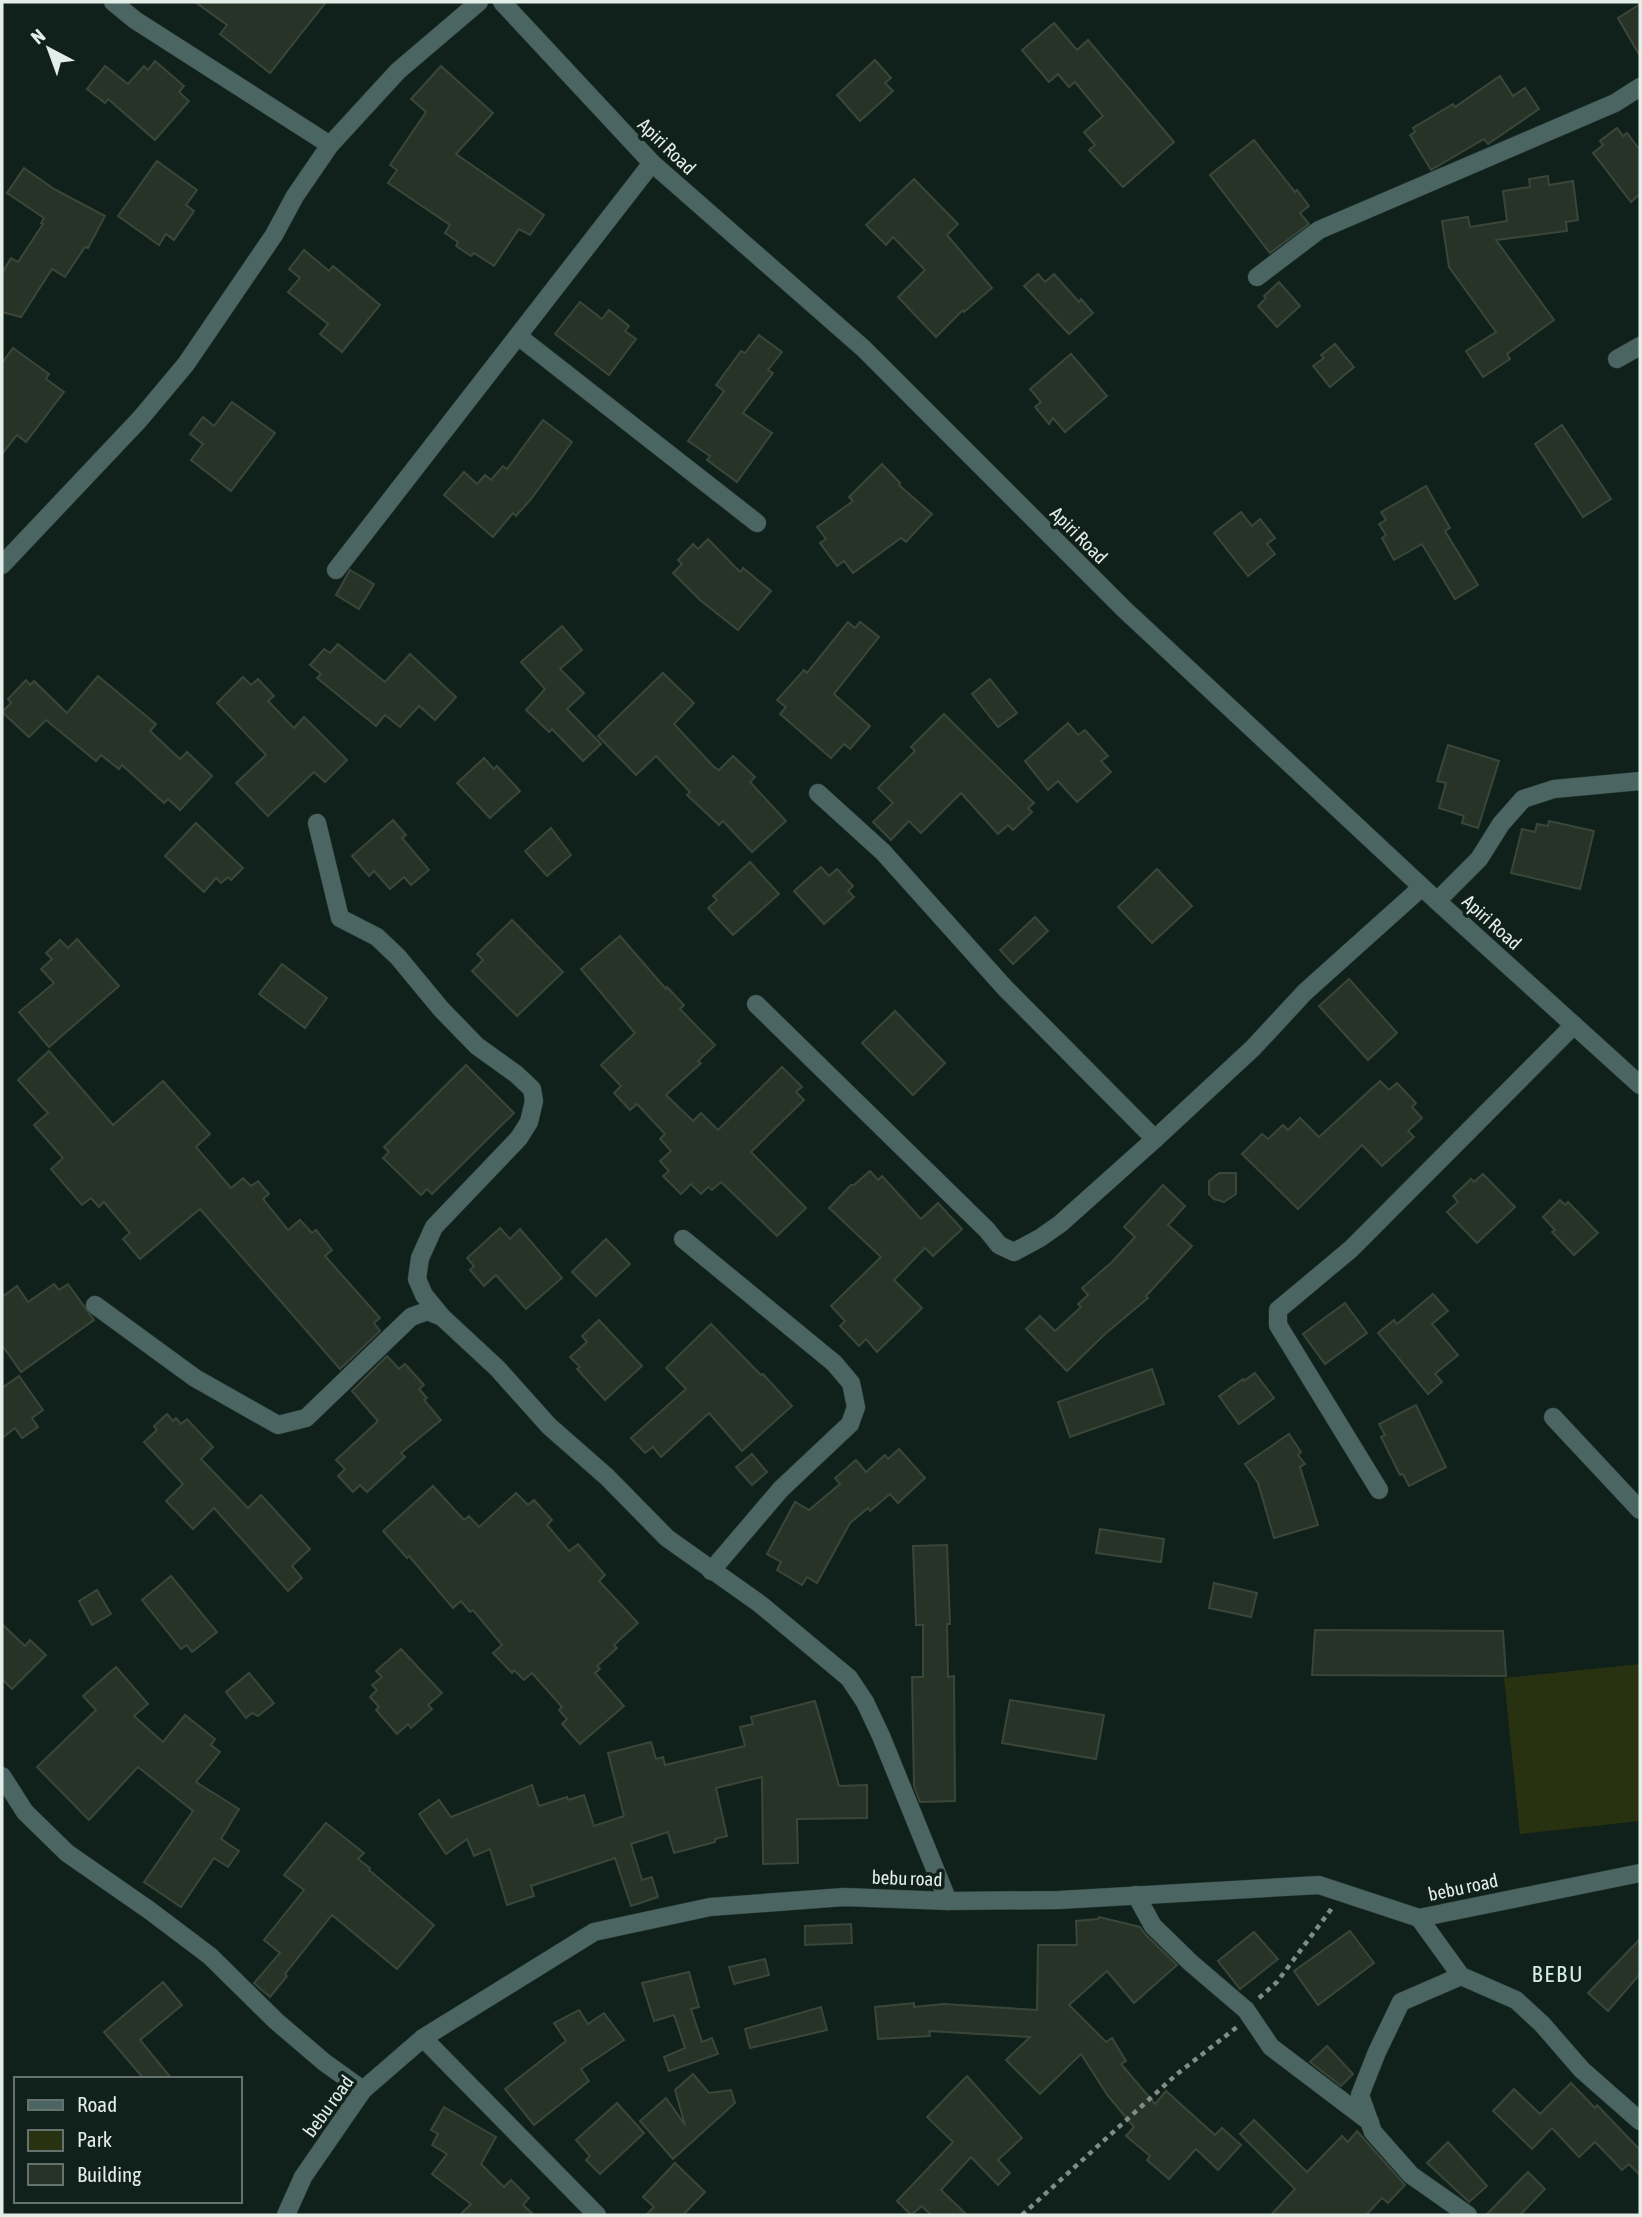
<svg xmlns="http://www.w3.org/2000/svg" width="1642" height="2217" font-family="'Asap Condensed',sans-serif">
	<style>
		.green { fill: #293210 }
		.building { fill: #273327; stroke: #3a463a; stroke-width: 2 }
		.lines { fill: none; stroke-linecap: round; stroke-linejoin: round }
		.minor-casing { stroke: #2e3e38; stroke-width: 19 }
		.tertiary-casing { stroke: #2e3e38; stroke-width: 19 }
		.path { stroke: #7f8d87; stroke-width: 4.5; stroke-dasharray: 5 5; stroke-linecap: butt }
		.minor { stroke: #4b6563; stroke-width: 18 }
		.tertiary { stroke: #4b6563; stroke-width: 18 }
		.labels { text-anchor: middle; stroke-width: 7; stroke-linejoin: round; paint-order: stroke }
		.street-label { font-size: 19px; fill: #e3eee9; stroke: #10211b }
		.quarter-label { font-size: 23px; letter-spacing: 2px; fill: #d4ebe1; stroke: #10211b }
	</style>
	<rect width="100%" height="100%" fill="#10211b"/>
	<!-- green -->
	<polygon class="green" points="1640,1664 1640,1821 1520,1834 1504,1678"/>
	<!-- building -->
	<g class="building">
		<polygon points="195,2 326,2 270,73 220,34 227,25"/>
		<polygon points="1640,4 1640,56 1618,18"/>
		<polygon points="1054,23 1077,50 1088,40 1174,142 1123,187 1089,150 1095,145 1084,132 1103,116 1075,82 1069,87 1058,74 1049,82 1022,50"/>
		<polygon points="875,60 891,78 885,83 893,91 860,121 837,95"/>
		<polygon points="155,61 184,86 179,92 189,101 155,140 108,99 105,103 87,89 105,66 128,84 144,66 148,70"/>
		<polygon points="441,66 493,113 456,154 544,215 530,235 519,229 494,266 474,253 471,256 456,246 458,242 445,233 450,225 388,183 397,170 390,165 426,112 411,99"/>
		<polygon points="1500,76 1513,96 1525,88 1539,109 1488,144 1484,139 1431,170 1410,135 1415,132 1413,128 1453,104 1455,107"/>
		<polygon points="1617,128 1623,136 1627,133 1640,150 1640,194 1631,202 1593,153 1603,145 1600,141"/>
		<polygon points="1254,140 1295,192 1297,190 1309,206 1300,213 1309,224 1270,253 1210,175"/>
		<polygon points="157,161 197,190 186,205 194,211 174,240 166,234 159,245 118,216"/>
		<polygon points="24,168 54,189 105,216 88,248 85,247 65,277 52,269 21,317 2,312 2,273 11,258 18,262 43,224 41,223 44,218 7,193"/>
		<polygon points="1548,176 1549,185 1573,181 1578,220 1566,222 1567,231 1496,240 1554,320 1507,354 1510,359 1483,377 1466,351 1496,332 1449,267 1442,221 1468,217 1470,227 1507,221 1503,191 1530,187 1529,179"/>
		<polygon points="914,179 958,224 947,235 992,288 964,312 963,310 936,337 898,297 925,270 893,237 886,245 866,225"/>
		<polygon points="304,250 329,271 333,266 380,305 342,352 320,334 328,324 288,292 300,278 289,269"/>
		<polygon points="1038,274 1045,282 1054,274 1079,302 1081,299 1093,313 1069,334 1024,286"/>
		<polygon points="1279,282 1300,306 1277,327 1258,306 1266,298 1264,296"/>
		<polygon points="580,302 602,319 609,310 629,326 625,331 636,339 609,375 555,334"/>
		<polygon points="759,335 782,352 768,370 773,373 743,413 772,433 737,482 707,460 710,456 688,441 724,391 716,385 741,351 745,353"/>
		<polygon points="1335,344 1354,367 1330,387 1313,366 1324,358 1321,355"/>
		<polygon points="13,348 49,374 46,379 64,392 26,442 17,435 2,454 2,363"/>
		<polygon points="1071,354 1107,396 1065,432 1053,418 1049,424 1035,407 1041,402 1030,389"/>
		<polygon points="232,402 275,433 231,491 191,460 203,444 190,434 203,417 214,426"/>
		<polygon points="543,420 572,442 532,498 516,516 513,513 493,537 444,495 464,472 477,484 485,475 491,480 503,466 507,469"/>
		<polygon points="1562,425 1611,499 1583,517 1535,444"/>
		<polygon points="882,464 900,483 899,485 932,514 906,542 901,538 853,573 844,561 837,566 820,543 826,539 817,527 853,501 849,497"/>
		<polygon points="1426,486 1450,528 1445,531 1478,585 1455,599 1422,544 1394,560 1382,538 1386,535 1379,524 1386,520 1381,512"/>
		<polygon points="1241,512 1252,526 1260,519 1275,538 1267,544 1275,554 1248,576 1214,533"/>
		<polygon points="708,539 740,572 743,568 771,591 738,630 700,600 673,573 682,564 678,560 693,544 698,549"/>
		<polygon points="350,570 374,584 359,609 336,595"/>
		<polygon points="848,622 855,628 860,622 879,637 834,694 870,726 850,749 844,744 831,758 780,714 786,707 777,700 804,670 807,673"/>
		<polygon points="562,626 582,650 560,669 584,693 567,709 601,744 583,761 552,729 549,732 526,710 545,689 521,662"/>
		<polygon points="338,644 385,682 410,654 456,697 435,720 419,706 400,727 385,715 376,726 317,678 321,674 310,665 324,649 330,653"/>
		<polygon points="663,673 694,703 674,724 714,767 719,770 733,756 755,777 750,782 786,821 752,852 723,821 719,825 687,795 690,792 656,756 636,775 598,736"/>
		<polygon points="98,676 156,724 150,731 180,759 187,752 212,776 180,810 168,799 164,803 122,765 119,769 101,755 96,761 46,720 29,737 2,712 11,703 8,699 26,680 30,685 34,681 67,713"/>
		<polygon points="243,677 251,685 258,679 274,696 268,701 294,728 304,717 347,760 325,782 314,772 268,816 236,783 266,755 217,703"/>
		<polygon points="990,679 1017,713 998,727 972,694"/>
		<polygon points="944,714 1034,803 1028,808 1032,812 1013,830 1008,825 998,834 961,793 921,833 909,821 891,840 873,822 893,803 878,788 915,751 911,747"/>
		<polygon points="1068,723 1078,735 1085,730 1108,756 1101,761 1111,772 1077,802 1058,781 1048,790 1025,761"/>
		<polygon points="1448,745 1499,761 1478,828 1462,823 1464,816 1439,808 1446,783 1437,781"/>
		<polygon points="484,758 494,769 497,766 520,791 490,818 457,783"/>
		<polygon points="393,820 406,835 402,838 429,870 411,885 404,877 390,889 374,871 369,876 352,856"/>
		<polygon points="1549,821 1594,831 1580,889 1511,873 1522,829 1535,832 1537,824 1548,826"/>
		<polygon points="196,823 243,868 231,880 228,877 221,883 216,878 204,892 165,856"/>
		<polygon points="551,828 571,855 547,876 525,851"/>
		<polygon points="750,862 779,894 733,935 708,908 717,900 713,896"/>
		<polygon points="821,867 829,876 837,869 853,886 848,891 854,897 824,924 794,891"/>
		<polygon points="1157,869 1192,906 1152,943 1118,907"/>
		<polygon points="1035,917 1048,931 1013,964 1000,950"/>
		<polygon points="512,920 563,972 517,1016 472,971 483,960 477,954"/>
		<polygon points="620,936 666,989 667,987 684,1005 680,1009 715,1045 698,1061 701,1063 666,1095 693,1121 701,1113 718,1130 782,1067 802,1087 796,1092 804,1100 751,1152 806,1208 777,1236 721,1182 712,1190 708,1187 701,1194 691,1184 681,1194 663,1176 669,1171 660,1161 671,1151 660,1139 665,1134 637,1104 630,1110 614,1093 621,1086 601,1065 635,1033 581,969"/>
		<polygon points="77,939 119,986 49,1047 19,1012 54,983 41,969 52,959 46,953 60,940 68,948"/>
		<polygon points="282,964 327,998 305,1028 259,994"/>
		<polygon points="1349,979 1397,1033 1368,1060 1319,1006"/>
		<polygon points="895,1011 945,1063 913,1095 862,1043"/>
		<polygon points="49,1051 113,1125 163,1081 210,1134 196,1147 231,1188 243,1178 251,1186 258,1181 269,1194 263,1199 288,1230 300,1220 312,1233 316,1230 332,1250 325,1256 380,1318 374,1323 380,1331 340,1369 200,1209 140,1259 123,1239 130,1233 104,1202 99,1207 91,1198 82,1205 51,1169 63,1158 34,1125 48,1113 18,1080"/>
		<polygon points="466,1065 514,1113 432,1194 427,1189 421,1195 383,1158 389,1152 384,1147"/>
		<polygon points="1380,1081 1389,1090 1397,1083 1416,1103 1412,1107 1422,1118 1408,1131 1414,1137 1382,1166 1362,1145 1298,1209 1242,1154 1262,1134 1268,1139 1283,1125 1288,1130 1300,1118 1319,1137"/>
		<polygon points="870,1171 878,1180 882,1176 921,1219 938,1203 962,1229 933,1256 925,1248 894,1280 922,1308 877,1352 866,1339 859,1346 840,1326 845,1321 831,1306 881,1257 829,1208 851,1185 854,1185"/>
		<polygon points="1219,1173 1236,1173 1236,1194 1224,1202 1214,1199 1209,1194 1209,1181"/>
		<polygon points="1483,1174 1515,1207 1477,1243 1447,1212 1458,1202 1453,1196 1471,1179 1474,1182"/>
		<polygon points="1163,1185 1185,1206 1168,1225 1192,1246 1146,1296 1148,1298 1105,1334 1067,1371 1026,1329 1040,1316 1055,1331 1081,1307 1078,1304 1088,1295 1082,1288 1112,1262 1135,1237 1124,1227"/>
		<polygon points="1560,1200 1565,1205 1568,1202 1598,1233 1574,1255 1552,1232 1555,1230 1543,1217"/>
		<polygon points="500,1228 510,1239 520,1229 562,1278 526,1309 496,1275 484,1286 470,1270 474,1266 467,1258"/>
		<polygon points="606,1239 630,1264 596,1296 572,1272"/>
		<polygon points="54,1284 59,1290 68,1284 94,1320 21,1372 2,1345 2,1297 17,1286 28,1302"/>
		<polygon points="1433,1294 1448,1311 1432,1324 1458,1355 1435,1374 1442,1382 1428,1394 1378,1333 1394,1320 1397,1324"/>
		<polygon points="1345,1303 1367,1333 1325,1364 1303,1334"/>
		<polygon points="599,1320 642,1366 605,1400 577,1369 580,1367 570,1357 587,1342 582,1336"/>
		<polygon points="711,1324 761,1375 763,1374 792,1406 742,1451 709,1413 661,1457 653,1447 645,1453 631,1438 686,1389 666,1368"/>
		<polygon points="387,1356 399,1369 405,1364 424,1385 419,1389 427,1398 424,1400 441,1420 401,1453 405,1457 367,1492 360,1485 353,1492 338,1476 345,1469 336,1460 378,1421 352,1391"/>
		<polygon points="1152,1369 1164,1404 1070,1437 1058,1402"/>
		<polygon points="1255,1373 1274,1398 1239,1424 1219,1396 1243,1379 1244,1381"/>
		<polygon points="19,1376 43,1410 32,1418 38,1427 22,1438 15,1428 2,1438 2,1388"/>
		<polygon points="1416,1405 1446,1467 1409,1486 1403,1474 1400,1475 1381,1437 1385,1435 1379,1424"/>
		<polygon points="167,1414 173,1421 176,1418 181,1424 187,1419 213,1447 201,1459 248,1508 261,1495 310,1549 292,1566 302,1578 288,1591 214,1508 193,1529 166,1501 183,1484 144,1442 157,1430 154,1426"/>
		<polygon points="1289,1434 1301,1452 1298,1455 1305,1464 1300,1467 1318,1525 1274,1538 1258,1483 1245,1464"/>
		<polygon points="899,1449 925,1478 898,1503 890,1494 870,1511 868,1508 850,1523 817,1583 807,1577 802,1585 777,1570 781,1562 767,1554 795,1502 809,1510 840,1484 835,1478 856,1460 866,1472 885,1455 888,1459"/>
		<polygon points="752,1454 767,1472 752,1485 736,1467"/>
		<polygon points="433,1486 464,1520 469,1516 479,1527 516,1493 528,1505 534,1500 552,1520 547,1525 569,1551 578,1544 605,1575 599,1581 638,1623 614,1645 617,1648 597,1666 600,1669 595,1673 624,1706 580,1744 562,1724 567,1719 559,1710 562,1707 532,1673 524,1680 514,1670 512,1673 493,1653 502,1645 473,1610 470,1612 461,1601 453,1608 409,1556 407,1558 383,1531"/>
		<polygon points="1100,1529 1164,1539 1161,1562 1096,1553"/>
		<polygon points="947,1545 950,1624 947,1624 948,1677 954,1676 955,1801 920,1802 914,1786 912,1677 923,1677 923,1625 916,1625 913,1546"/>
		<polygon points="171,1576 217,1632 192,1652 187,1645 181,1649 142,1600"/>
		<polygon points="1214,1583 1257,1593 1251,1617 1209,1608"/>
		<polygon points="97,1590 111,1614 92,1625 79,1601"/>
		<polygon points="2,1624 25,1646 30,1640 46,1655 12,1689 2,1679"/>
		<polygon points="1315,1630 1503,1631 1506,1676 1312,1675"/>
		<polygon points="401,1649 442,1693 428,1705 432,1709 411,1728 408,1724 397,1734 376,1710 379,1707 370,1697 377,1690 372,1685 382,1677 376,1671"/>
		<polygon points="116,1667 148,1704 134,1716 163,1742 185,1715 215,1739 211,1745 220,1752 196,1782 239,1809 221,1839 239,1851 228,1867 214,1858 181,1907 144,1882 193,1811 138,1767 89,1820 37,1767 96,1710 83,1696"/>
		<polygon points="249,1673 274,1703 258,1716 252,1713 246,1718 226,1692"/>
		<polygon points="1010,1700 1104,1715 1096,1759 1002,1743"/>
		<polygon points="815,1701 839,1786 867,1785 867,1818 797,1819 798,1863 763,1864 762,1777 716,1788 727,1836 715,1839 715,1842 674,1853 668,1832 631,1844 642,1880 652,1877 658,1897 631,1906 615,1858 531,1886 534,1896 507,1905 490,1849 474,1856 467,1839 446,1854 419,1814 439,1800 451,1817 532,1785 539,1806 567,1797 568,1800 584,1795 594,1826 624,1816 608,1753 651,1742 656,1759 663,1757 665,1765 745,1746 740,1727 753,1724 751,1717"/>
		<polygon points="326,1823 364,1853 358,1859 370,1868 369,1870 434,1925 397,1969 332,1915 285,1974 287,1976 270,1997 254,1983 280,1953 264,1940 304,1890 284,1875"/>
		<polygon points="1099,1917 1140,1927 1145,1934 1177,1965 1134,2003 1107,1971 1069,2005 1106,2042 1112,2038 1126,2061 1121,2064 1155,2104 1166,2091 1215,2135 1222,2128 1241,2145 1218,2170 1196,2149 1169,2179 1147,2160 1150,2156 1126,2136 1134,2127 1108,2096 1081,2054 1040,2094 1006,2060 1030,2037 929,2031 930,2036 878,2039 875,2007 914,2003 914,2007 944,2004 1037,2010 1038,1945 1077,1945 1076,1921 1098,1919"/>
		<polygon points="851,1924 852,1943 805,1945 805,1926"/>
		<polygon points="1350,1931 1374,1963 1318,2005 1294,1971"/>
		<polygon points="1254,1932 1278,1959 1240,1989 1218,1961"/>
		<polygon points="1640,1939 1640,1974 1608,2011 1588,1993"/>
		<polygon points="765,1959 769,1975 734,1984 729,1967"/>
		<polygon points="689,1972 699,2007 691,2009 702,2042 712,2038 718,2054 669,2071 664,2057 685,2048 674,2015 654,2021 642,1983"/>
		<polygon points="163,1982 182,2005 140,2040 172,2079 144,2079 104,2032"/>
		<polygon points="821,2007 827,2030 750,2048 745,2029"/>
		<polygon points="579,2010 588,2024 604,2013 624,2040 581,2069 589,2081 534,2125 505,2089 566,2041 554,2023"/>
		<polygon points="1327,2046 1353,2074 1341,2086 1310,2062"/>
		<polygon points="693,2074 709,2093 731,2090 735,2103 673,2159 640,2121 666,2098 685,2125 675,2090"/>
		<polygon points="967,2076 1022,2138 998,2160 1010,2173 998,2185 971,2157 941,2190 967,2215 931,2215 922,2206 911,2215 897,2201 953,2142 927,2117"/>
		<polygon points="1571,2083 1595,2108 1597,2105 1640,2150 1640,2175 1629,2164 1622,2170 1595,2142 1579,2157 1552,2128 1532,2149 1493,2111 1514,2089 1540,2114"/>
		<polygon points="617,2103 644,2133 600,2174 586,2160 590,2156 576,2140"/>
		<polygon points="444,2107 496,2137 481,2164 504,2187 511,2180 529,2198 523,2205 534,2215 460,2215 471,2204 432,2174 447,2154 432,2145 438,2134 431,2130"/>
		<polygon points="1254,2120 1307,2172 1342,2136 1348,2142 1357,2131 1405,2185 1388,2203 1382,2198 1366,2215 1271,2215 1295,2189 1240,2134"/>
		<polygon points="1448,2142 1487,2186 1469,2202 1427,2163"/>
		<polygon points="675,2163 705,2192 683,2215 646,2215 654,2207 643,2197"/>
		<polygon points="1528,2172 1545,2189 1520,2215 1486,2215"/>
	</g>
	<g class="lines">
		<defs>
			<g id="minor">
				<polyline points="113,2 135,20 330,145"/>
				<polyline points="1257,277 1319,230 1615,103 1640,87"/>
				<polyline points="518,336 757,523"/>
				<polyline points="1617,359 1640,346"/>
				<polyline points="2,565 140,419 186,364 274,235 295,196 330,145 398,71 479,2"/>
				<polyline points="336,570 652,163"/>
				<polyline points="818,793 883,852 1005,988 1155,1139"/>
				<polyline points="317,823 340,918 377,937 398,957 441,1009 477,1046 516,1074 532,1089 534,1101 529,1122 519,1138 434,1227 420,1258 417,1279 424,1295 442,1317"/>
				<polyline points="1437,901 1479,859 1501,824 1523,799 1554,789 1640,781"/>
				<polyline points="756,1004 987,1230 999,1245 1014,1252 1040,1238 1060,1224 1155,1139 1253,1048 1305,992 1422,887"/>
				<polyline points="683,1239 834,1363 851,1383 856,1407 850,1424 781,1489 711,1571"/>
				<polyline points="95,1305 195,1378 278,1425 306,1418 411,1317 427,1311 442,1317 497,1368 549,1426 607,1477 667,1538 760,1604 849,1678 865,1702 881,1736 948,1901"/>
				<polyline points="1553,1417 1640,1510"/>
				<polyline points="1379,1490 1278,1325 1278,1310 1351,1249 1574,1025"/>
				<polyline points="2,1776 25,1812 67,1853 149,1910 210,1956 276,2021 324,2062 363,2090"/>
				<polyline points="1136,1895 1153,1926 1191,1963 1246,2010 1271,2047 1370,2122"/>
				<polyline points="1419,1918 1461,1976 1516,2000 1542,2024 1582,2070 1640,2121"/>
				<polyline points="1461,1976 1401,2002 1377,2052 1360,2095 1373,2132 1411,2175 1468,2215"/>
				<polyline points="423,2038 597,2215"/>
			</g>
			<g id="tertiary">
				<polyline points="502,2 652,163 863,348 1125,610 1437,901 1640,1085"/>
				<polyline points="286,2215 303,2177 363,2090 423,2038 594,1932 710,1907 844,1897 948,1901 1059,1900 1319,1885 1419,1918 1640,1873"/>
			</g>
		</defs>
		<!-- minor casing -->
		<use href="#minor" class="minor-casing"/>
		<!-- tertiary casing -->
		<use href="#tertiary" class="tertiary-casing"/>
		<!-- path -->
		<g class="path">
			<polyline points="1259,1998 1277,1982 1332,1908"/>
			<polyline points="1022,2215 1177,2074 1237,2027"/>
		</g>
		<!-- minor -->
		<use href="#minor" class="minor"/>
		<!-- tertiary -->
		<use href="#tertiary" class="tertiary"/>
	</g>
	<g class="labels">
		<!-- street labels -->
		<g class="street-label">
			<text transform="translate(667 146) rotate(44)" y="7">Apiri Road</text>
			<text transform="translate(1079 535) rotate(45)" y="7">Apiri Road</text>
			<text transform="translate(1492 922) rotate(42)" y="7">Apiri Road</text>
			<text transform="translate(907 1878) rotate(2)" y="7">bebu road</text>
			<text transform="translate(1463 1887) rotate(-12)" y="7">bebu road</text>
			<text transform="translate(328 2106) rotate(-54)" y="7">bebu road</text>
		</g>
		<!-- quarter labels -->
		<g class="quarter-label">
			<text x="1558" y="1982">BEBU</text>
		</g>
	</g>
	<!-- border -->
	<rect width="1642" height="2217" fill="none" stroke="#e3eee9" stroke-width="7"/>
	<!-- legend -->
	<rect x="14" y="2077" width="228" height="126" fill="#10211b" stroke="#64736d" stroke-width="2"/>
	<rect x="28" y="2100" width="35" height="10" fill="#4b6563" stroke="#64736d" stroke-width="2"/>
	<text x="77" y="2112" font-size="21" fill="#e3eee9">Road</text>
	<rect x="28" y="2130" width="35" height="21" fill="#293210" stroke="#64736d" stroke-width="2"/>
	<text x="77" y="2147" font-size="21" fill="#e3eee9">Park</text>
	<rect x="28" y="2164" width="35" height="21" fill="#273327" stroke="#64736d" stroke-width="2"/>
	<text x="77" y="2182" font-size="21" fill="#e3eee9">Building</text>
	<!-- north arrow -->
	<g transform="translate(49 49) rotate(319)" stroke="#10211b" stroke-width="5" paint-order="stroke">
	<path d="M0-5L12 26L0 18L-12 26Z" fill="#e3eee9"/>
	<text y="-10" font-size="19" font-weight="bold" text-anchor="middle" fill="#e3eee9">N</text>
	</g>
</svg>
